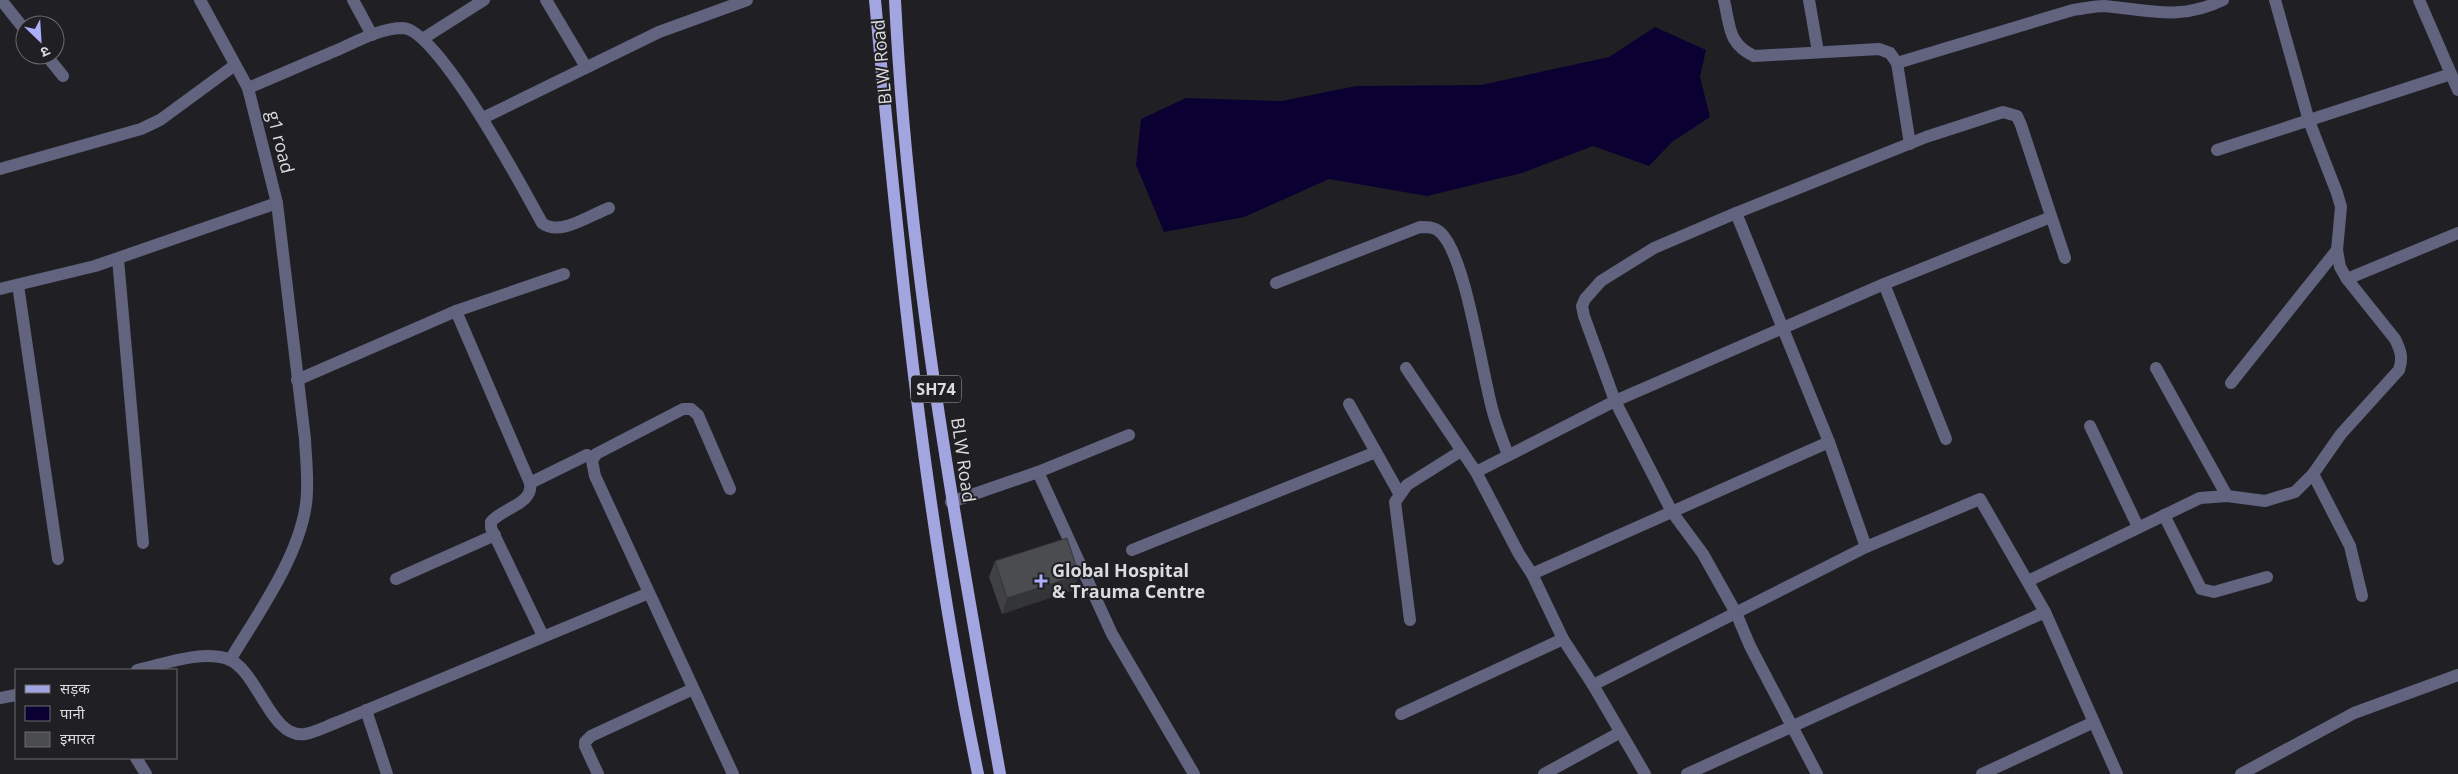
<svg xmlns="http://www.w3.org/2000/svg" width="2458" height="774" font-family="'Open Sans','Noto Sans Devanagari',sans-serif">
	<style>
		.water { fill: #0a0032 }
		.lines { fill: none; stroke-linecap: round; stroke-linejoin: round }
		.minor { stroke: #61637f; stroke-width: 12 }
		.major { stroke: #a2a5e0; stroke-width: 12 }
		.wall { fill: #404145 }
		.shaded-wall { fill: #343538 }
		.building { fill: #4b4c50; stroke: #343538 }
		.poi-dot { fill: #acaffb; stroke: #202024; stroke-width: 2 }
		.labels { text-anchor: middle; stroke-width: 4; stroke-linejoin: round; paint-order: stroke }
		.shield { fill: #202024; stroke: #a4a4a7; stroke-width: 1 }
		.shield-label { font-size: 16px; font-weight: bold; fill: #dcdcdf }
		.street-label { font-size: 18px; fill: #dcdcdf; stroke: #202024 }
		.poi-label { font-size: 18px; font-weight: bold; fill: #dcdcdf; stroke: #202024; text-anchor: start }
	</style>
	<rect width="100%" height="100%" fill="#202024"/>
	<!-- water -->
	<polygon class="water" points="1655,27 1706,50 1700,77 1710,117 1672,142 1649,166 1593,146 1522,173 1427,196 1329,179 1244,217 1164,232 1136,165 1141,119 1186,98 1282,101 1356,86 1481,85 1609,57"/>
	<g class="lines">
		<!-- minor -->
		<g class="minor">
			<polyline points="1,0 25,30"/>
			<polyline points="200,0 248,88"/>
			<polyline points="353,0 372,35"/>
			<polyline points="546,0 586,67"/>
			<path d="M 1724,0 C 1730,26 1728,44 1754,56 L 1879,49 L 1890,53 L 1897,63 L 1910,144"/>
			<polyline points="1809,0 1818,52"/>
			<polyline points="2419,0 2458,90"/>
			<polyline points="424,38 484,0"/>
			<polyline points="46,55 63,76"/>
			<path d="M 1897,63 L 2073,10 C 2083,9 2094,6 2104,6 C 2149,10 2181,21 2223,0"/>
			<polyline points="483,118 659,32 747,0"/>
			<polyline points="2217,150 2451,74"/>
			<polyline points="0,169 141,129 160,120 235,65"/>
			<polyline points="1736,213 1829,442 1866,547 1980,499 2045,612 2117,774"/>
			<polyline points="118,259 143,543"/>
			<polyline points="2347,279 2458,233"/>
			<path d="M 1276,283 L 1420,227 C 1429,227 1435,227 1441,233 C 1466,257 1482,374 1493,412 C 1497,427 1503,441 1508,455"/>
			<polyline points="1884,284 1946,439"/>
			<polyline points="18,285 58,559"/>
			<path d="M 0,289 L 95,266 L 277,203 L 248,88 C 277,76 306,63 335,51 C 356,42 380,28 403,28 C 438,29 524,190 542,223 C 560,237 590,215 609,208"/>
			<path d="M 456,311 L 530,483 C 534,504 502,508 491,522 L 491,528 L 543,636"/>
			<polyline points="1406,368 1476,472 1519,554 1532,574 1563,639 1593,685 1645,774"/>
			<polyline points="2156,368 2227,496"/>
			<polyline points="297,380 456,311 564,274"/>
			<polyline points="2231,383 2337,250"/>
			<polyline points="1349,404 1399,493"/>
			<polyline points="2090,426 2138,527"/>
			<polyline points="1038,472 1112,634 1194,774"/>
			<polyline points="1476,472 1615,401 1884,284 2051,217"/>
			<polyline points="2313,474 2350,546 2362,596"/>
			<polyline points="530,483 587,455"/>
			<polyline points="730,489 698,415 691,409 683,409 596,454 592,461 595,476 733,774"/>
			<polyline points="951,502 1038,472 1129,435"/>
			<polyline points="2164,515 2201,589 2214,592 2267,577"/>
			<polyline points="1132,550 1376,452"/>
			<polyline points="1532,574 1829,442"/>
			<polyline points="396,579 495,535"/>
			<path d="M 2028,581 L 2200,498 L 2227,496 L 2265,501 L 2295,492 L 2313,474 L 2341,434 L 2399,370 C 2403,358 2401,351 2395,339 L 2347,279 L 2340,267 L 2337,250 L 2341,207 L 2337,193 L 2309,121 L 2275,0"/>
			<polyline points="1410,620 1395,502 1407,485 1461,451"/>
			<path d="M 230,660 C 257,615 299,557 306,504 C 309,483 306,461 305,439 L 277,203"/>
			<path d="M 137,670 C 165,664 200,650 228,659 C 258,670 271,740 305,734 C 316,732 327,726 338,722 L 649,593"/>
			<polyline points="1593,685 1866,547"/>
			<polyline points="0,698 16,695"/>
			<polyline points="366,710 387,774"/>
			<polyline points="1401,714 1563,639"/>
			<polyline points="136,758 146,774"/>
			<polyline points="598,774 585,746 585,742 591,736 693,689"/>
			<polyline points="1544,774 1619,733"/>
			<polyline points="1687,774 2045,612"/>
			<polyline points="1817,774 1750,646 1736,613 1703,554 1672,512 1615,401 1584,316 1582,306 1585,299 1601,281 1654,248 1736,213 1926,137 2003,112 2017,116 2021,125 2065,258"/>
			<polyline points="1982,774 2094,722"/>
			<polyline points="2241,774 2354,713 2458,675"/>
		</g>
		<!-- major -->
		<g class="major">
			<path d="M 875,0 C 899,259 925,519 978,774"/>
			<path d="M 895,0 C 908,261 954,518 1000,774"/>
		</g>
	</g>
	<!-- wall -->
	<polygon class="wall" points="995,561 1073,590 1002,614 989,577"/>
	<!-- shaded-wall -->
	<polygon class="shaded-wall" points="1079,575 1073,590 1002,614 1007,598"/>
	<!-- building -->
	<polygon class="building" points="1067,538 1079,575 1007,598 995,561"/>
	<!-- markers -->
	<path class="poi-dot" d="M1038.5 573.5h5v5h5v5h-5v5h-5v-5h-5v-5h5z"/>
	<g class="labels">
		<!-- shield labels -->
		<rect class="shield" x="911" y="375.5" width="50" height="27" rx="4"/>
		<g class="shield-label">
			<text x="936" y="395">SH74</text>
		</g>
		<!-- street labels -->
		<g class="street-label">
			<text transform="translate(882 62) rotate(-95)" y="6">BLW Road</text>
			<text transform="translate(280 142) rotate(76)" y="6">g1 road</text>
			<text transform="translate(963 460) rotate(82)" y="6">BLW Road</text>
		</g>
		<!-- poi labels -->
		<g class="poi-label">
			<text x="1052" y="577">Global Hospital<tspan x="1052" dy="21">&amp; Trauma Centre</tspan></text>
		</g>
	</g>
	<!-- legend -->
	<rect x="15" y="669" width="162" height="90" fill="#202024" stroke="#6b6b6f"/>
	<rect x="25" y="685" width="25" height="8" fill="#a2a5e0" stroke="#6b6b6f"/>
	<text x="60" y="694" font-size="15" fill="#dcdcdf">सड़क</text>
	<rect x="25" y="706" width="25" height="15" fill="#0a0032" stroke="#6b6b6f"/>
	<text x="60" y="719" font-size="15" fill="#dcdcdf">पानी</text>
	<rect x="25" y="732" width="25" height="15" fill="#4b4c50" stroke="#6b6b6f"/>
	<text x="60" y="744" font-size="15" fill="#dcdcdf">इमारत</text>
	<!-- north arrow -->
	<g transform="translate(40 40) rotate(155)"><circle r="24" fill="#202024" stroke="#6b6b6f"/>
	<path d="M0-4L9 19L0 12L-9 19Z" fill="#acaffb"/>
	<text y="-8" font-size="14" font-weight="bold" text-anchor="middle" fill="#dcdcdf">उ</text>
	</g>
</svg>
